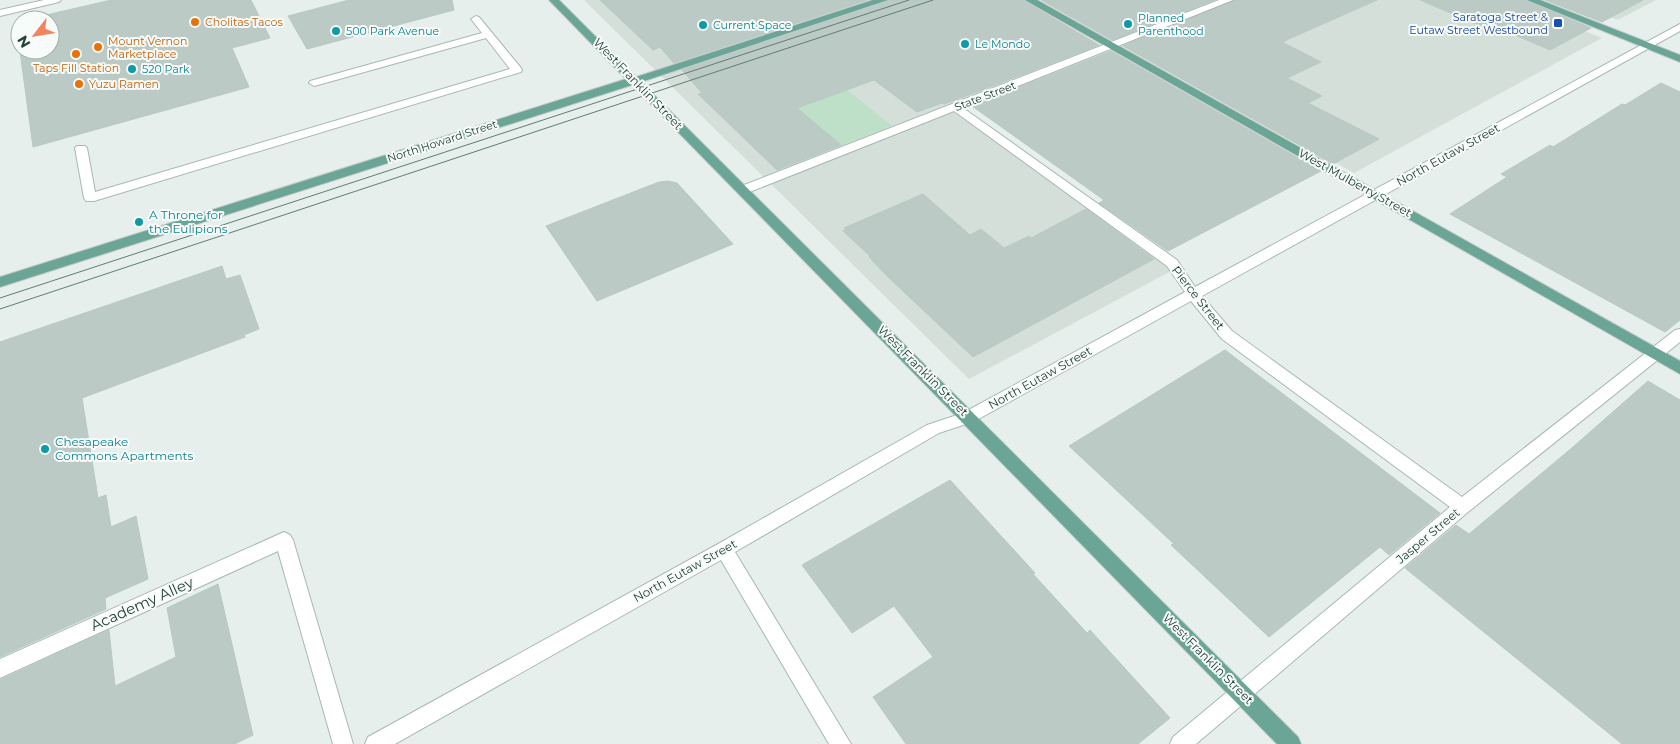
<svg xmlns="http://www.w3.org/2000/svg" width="1680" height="744" font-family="Montserrat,sans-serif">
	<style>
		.built { fill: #d4dfda }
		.green { fill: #bfe0c8 }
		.building { fill: #bbcac4; stroke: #b8c9c2 }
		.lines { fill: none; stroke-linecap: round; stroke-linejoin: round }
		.minor-casing { stroke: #a8b8b2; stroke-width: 2 }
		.major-casing { stroke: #c2cac8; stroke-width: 2 }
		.minor { fill: #fff; fill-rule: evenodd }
		.major { fill: #6aa596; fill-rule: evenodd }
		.tram { stroke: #5f7d75; stroke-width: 1 }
		.food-dot { fill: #e8710a; stroke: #f7fbf9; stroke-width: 2 }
		.transit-dot { fill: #1a4fb4; stroke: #f7fbf9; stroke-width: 2 }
		.culture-dot { fill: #0f9aa8; stroke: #f7fbf9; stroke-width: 2 }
		.labels { text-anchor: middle; stroke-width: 4; stroke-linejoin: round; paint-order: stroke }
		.far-transit-label { font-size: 11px; fill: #164399; stroke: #f7fbf9; text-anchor: end }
		.far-culture-label { font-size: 11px; fill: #0d838f; stroke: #f7fbf9; text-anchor: start }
		.far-food-label { font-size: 11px; fill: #c56008; stroke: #f7fbf9; text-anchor: start }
		.far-street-label { font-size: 11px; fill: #24423a; stroke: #f7fbf9 }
		.street-label { font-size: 12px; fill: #24423a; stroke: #f7fbf9 }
		.culture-label { font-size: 12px; fill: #0d838f; stroke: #f7fbf9; text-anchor: start }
		.near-street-label { font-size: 15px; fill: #24423a; stroke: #f7fbf9 }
	</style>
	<rect width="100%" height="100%" fill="#e6efeb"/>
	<!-- built -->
	<g class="built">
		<polygon points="584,0 1008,0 1096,53 954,108 1173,270 969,379"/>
		<polygon points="1048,0 1508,0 1602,38 1354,173"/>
		<polygon points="1567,0 1656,0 1618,20"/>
	</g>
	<!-- green -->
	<polygon class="green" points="806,57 892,126 841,146 760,76"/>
	<!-- building -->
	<g class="building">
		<polygon points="111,0 251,0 270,38 232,48 249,87 33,147 16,22 20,21 20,50 50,50 50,20 25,20"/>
		<polygon points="349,0 452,0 454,10 307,49 288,16"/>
		<polygon points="600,0 867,0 674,63 660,47 653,50"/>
		<polygon points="890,0 1023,0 1099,45 961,98 944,104 942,103 917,112 874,80 797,108 841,145 777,170 698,94 702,93 682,70"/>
		<polygon points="1041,0 1214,0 1112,40"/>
		<polygon points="1235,0 1377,0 1282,42 1321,62 1287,78 1322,96 1308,103 1379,139 1333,164 1123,46"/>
		<polygon points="1420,0 1525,0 1591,28 1550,50 1501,29 1495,32"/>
		<polygon points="1545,0 1643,0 1602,22"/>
		<polygon points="1111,51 1321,171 1168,251 1099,203 1104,200 972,106"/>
		<polygon points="1661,83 1680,92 1680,320 1665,332 1450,214 1507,177 1501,174 1550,145 1553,147 1622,104 1625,105"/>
		<polygon points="668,181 677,183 733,244 597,301 546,226 659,182"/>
		<polygon points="923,194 970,235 981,229 1004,248 1029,236 1031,238 1086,209 1154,259 973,357 886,275 869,257 870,256 843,231 846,230 844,228"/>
		<polygon points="222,266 226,279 240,275 259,329 244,335 245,337 82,398 98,498 106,495 111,527 136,516 148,579 105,598 106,609 0,657 0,342"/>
		<polygon points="1225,350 1440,513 1389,555 1380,547 1269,637 1171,545 1174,544 1069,446"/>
		<polygon points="1648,381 1680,400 1680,744 1622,744 1405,568 1456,525 1469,534 1573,447"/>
		<polygon points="950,480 1035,573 1033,574 1087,633 1090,630 1170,718 1138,744 906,744 873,697 933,657 894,606 852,633 802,565"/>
		<polygon points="218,584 253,735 235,744 0,744 0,680 109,630 115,686 176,657 167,608"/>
	</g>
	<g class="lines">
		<defs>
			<g id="minor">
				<polygon points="44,0 61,0 59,2 0,16 0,10"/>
				<polygon points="1219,0 1233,0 963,108 1177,260 1195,287 1680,24 1680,31 1202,296 1232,331 1462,497 1675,330 1680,329 1680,342 1468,512 1196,744 1170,744 1173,737 1450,507 1222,339 1191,301 975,421 939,433 735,552 851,744 829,744 721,560 395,744 365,744 368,737 718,544 927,425 963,413 1185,292 1167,266 954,111 747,193 739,193 737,190 739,187"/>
				<polygon points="476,16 479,17 521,68 522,70 521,72 94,201 86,201 84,198 75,148 77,146 85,146 87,148 95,192 510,69 486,38 318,85 314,86 309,83 310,81 482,33 471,19"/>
				<polygon points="284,532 290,535 293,540 353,744 333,744 278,551 0,678 0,659"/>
			</g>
			<g id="major">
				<polygon points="549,0 559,0 636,77 873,0 888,0 641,82 1298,737 1301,744 1277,744 632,85 0,287 0,277 626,79"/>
				<polygon points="1025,0 1037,0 1680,361 1680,374"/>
				<polygon points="1527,0 1540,0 1680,55 1680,62"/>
			</g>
		</defs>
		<!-- minor casing -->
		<use href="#minor" class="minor-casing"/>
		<!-- major casing -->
		<use href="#major" class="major-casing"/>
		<!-- minor -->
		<use href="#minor" class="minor"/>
		<!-- major -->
		<use href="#major" class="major"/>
		<!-- tram -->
		<g class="tram">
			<polyline points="0,298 909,0"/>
			<polyline points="0,309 933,0"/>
		</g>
	</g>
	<!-- markers -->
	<g class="food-dot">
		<circle cx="195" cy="22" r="5"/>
		<circle cx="98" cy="47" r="5"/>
		<circle cx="76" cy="54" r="5"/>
		<circle cx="79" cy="84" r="5"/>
	</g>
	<rect class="transit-dot" x="1553" y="18" width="10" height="10" rx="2.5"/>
	<g class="culture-dot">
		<circle cx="1128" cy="24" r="5"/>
		<circle cx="703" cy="25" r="5"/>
		<circle cx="336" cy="31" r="5"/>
		<circle cx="965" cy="44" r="5"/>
		<circle cx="132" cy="69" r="5"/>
		<circle cx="139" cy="222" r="5"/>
		<circle cx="45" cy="449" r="5"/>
	</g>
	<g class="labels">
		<!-- far-transit labels -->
		<g class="far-transit-label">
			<text x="1548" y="21">Saratoga Street &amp;<tspan x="1548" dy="13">Eutaw Street Westbound</tspan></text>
		</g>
		<!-- far-culture labels -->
		<g class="far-culture-label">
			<text x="1138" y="22">Planned<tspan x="1138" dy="13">Parenthood</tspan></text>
			<text x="713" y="29">Current Space</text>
			<text x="346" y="35">500 Park Avenue</text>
			<text x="975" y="48">Le Mondo</text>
			<text x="142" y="73">520 Park</text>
		</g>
		<!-- far-food labels -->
		<g class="far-food-label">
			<text x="205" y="26">Cholitas Tacos</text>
			<text x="108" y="45">Mount Vernon<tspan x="108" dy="13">Marketplace</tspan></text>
			<text x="76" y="72" text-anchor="middle">Taps Fill Station</text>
			<text x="89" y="88">Yuzu Ramen</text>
		</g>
		<!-- far-street labels -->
		<g class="far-street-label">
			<text transform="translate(985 96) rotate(-21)" y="4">State Street</text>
			<text transform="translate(442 141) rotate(-18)" y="4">North Howard Street</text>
		</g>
		<!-- street labels -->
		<g class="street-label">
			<text transform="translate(638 84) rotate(46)" y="4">West Franklin Street</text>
			<text transform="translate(1448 155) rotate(-29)" y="4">North Eutaw Street</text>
			<text transform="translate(1355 183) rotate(29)" y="4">West Mulberry Street</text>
			<text transform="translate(1198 298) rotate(52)" y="4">Pierce Street</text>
			<text transform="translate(923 371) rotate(45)" y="4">West Franklin Street</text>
			<text transform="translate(1040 378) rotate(-29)" y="4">North Eutaw Street</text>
			<text transform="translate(1428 536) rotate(-40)" y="4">Jasper Street</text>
			<text transform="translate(685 571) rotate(-29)" y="4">North Eutaw Street</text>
			<text transform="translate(1208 659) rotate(45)" y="4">West Franklin Street</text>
		</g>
		<!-- culture labels -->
		<g class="culture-label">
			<text x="149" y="219">A Throne for<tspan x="149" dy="14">the Eulipions</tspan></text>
			<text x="55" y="446">Chesapeake<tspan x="55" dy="14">Commons Apartments</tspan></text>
		</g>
		<!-- near-street labels -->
		<g class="near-street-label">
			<text transform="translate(142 604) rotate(-24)" y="5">Academy Alley</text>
		</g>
	</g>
	<!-- north arrow -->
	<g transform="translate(35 35) rotate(239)"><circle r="24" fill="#f7fbf9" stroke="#a3b1ad"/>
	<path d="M0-4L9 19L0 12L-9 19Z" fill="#f4845f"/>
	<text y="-8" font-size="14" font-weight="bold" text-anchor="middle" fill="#24423a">N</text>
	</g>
</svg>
